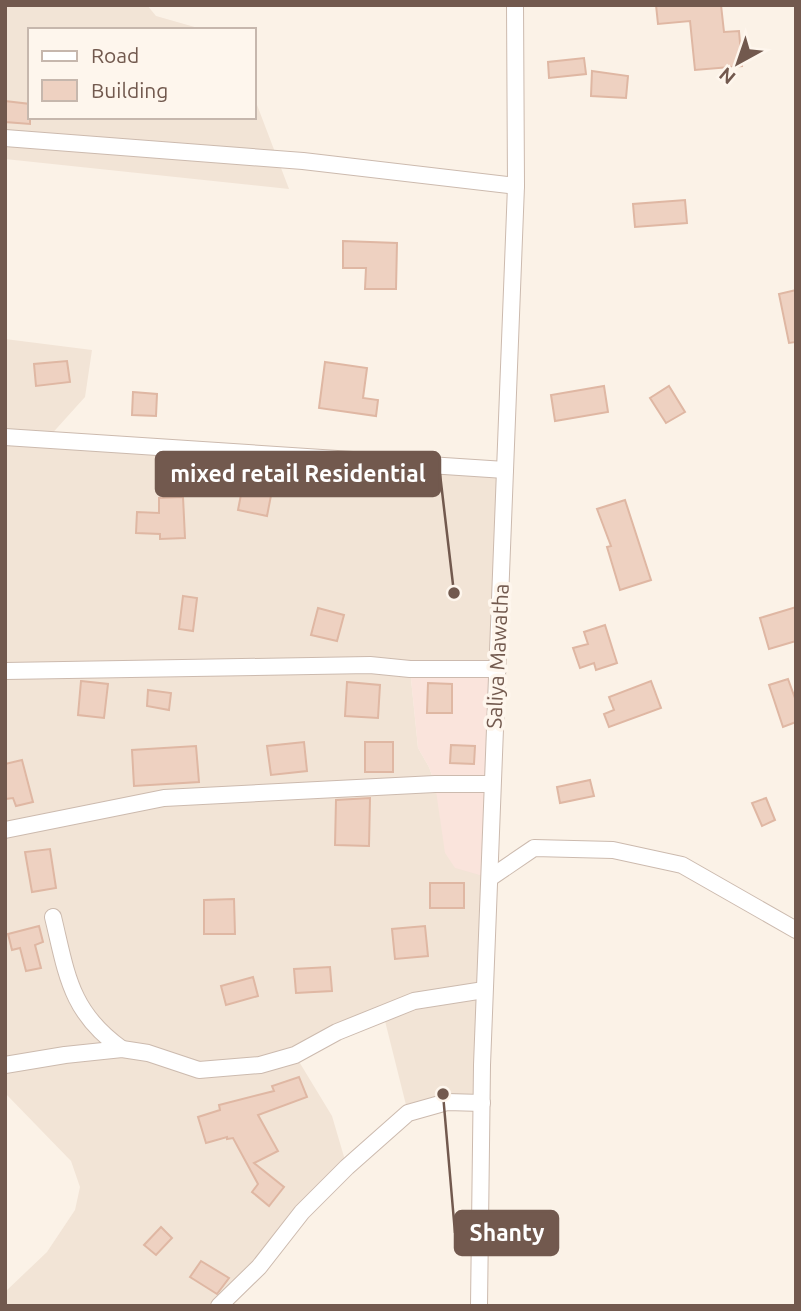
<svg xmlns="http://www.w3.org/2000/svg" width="801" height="1311" font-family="Ubuntu,sans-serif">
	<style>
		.residential { fill: #f2e4d6 }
		.commercial { fill: #fae4dc }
		.building { fill: #eed1c1; stroke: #dfb7a3; stroke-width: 2 }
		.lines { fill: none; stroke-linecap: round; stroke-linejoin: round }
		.street-casing { stroke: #ccbaae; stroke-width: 18 }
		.street { stroke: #fff; stroke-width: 16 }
		.labels { text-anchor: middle; stroke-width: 7; stroke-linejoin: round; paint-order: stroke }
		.street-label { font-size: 21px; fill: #72594e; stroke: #fef6ed }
		.leader { fill: none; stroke: #72594e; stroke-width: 2.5 }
		.callout-dot { fill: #72594e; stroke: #fef6ed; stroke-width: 2.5 }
		.callout { fill: #72594e; stroke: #72594e; stroke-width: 2.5 }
		.callout-label { font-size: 23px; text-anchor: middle; font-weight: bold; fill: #fff }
	</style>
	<rect width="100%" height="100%" fill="#fbf2e7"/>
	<!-- residential -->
	<g class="residential">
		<polygon points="5,5 147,5 156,16 205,30 30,30 30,117 254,117 254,97 289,189 5,159"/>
		<polygon points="5,339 92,350 85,397 48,438 505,470 498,669 410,669 418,748 429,767 435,784 490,878 482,1103 408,1113 383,1013 295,1055 332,1116 347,1167 219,1306 5,1306 5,1292 47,1252 75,1210 80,1187 71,1161 5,1093"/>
	</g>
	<!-- commercial -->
	<polygon class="commercial" points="410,669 498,669 490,878 455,868 445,853 435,784 429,767 418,748"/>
	<!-- building -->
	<g class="building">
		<polygon points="656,5 721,5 724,32 739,31 742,66 695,70 690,21 658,24"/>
		<polygon points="584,58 586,74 549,78 548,62"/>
		<polygon points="592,71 628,76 626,98 591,96"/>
		<polygon points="5,101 30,104 30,124 5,122"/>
		<polygon points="685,200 687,223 635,227 633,204"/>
		<polygon points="343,241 397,243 396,289 365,289 366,268 343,268"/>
		<polygon points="796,290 796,342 789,343 779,294"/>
		<polygon points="67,361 70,382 36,386 34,364"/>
		<polygon points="325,362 367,368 363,398 378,400 376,416 319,408"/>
		<polygon points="604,386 608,412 555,421 551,395"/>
		<polygon points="669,386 685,412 666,423 650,398"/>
		<polygon points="133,392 157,394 156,416 132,415"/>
		<polygon points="245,474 274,480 267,516 238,510"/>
		<polygon points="183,497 185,538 160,539 160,534 136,533 137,512 159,513 159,498"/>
		<polygon points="625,500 651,580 620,590 607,547 611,546 597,509"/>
		<polygon points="183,596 197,598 193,631 179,629"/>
		<polygon points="796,607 796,641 769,649 760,618"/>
		<polygon points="318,608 344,615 337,641 311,635"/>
		<polygon points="605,625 617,663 596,670 594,663 580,668 573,648 588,644 584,632"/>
		<polygon points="788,679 796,701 796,722 783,727 769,685"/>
		<polygon points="81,681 108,684 104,718 78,715"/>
		<polygon points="651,681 661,708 609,727 604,714 614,710 609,697"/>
		<polygon points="347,682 380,685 378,718 345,716"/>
		<polygon points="428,683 452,684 452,713 427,713"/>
		<polygon points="148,690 171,693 169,710 147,706"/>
		<polygon points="304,742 307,771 271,775 267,746"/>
		<rect x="365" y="742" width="28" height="30"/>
		<polygon points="451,745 475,746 474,764 450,763"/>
		<polygon points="196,746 199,782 134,786 132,750"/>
		<polygon points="22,760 33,802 16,806 13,798 5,799 5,764"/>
		<polygon points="590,780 594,796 560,803 557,787"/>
		<polygon points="370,798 369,846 335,845 336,800"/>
		<polygon points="766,798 775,820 762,826 752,803"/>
		<polygon points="50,849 56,888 32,892 25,852"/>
		<rect x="430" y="883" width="34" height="25"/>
		<polygon points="234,899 235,934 204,934 204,900"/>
		<polygon points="39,926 43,942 35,945 41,968 26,971 20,948 12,950 8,934"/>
		<polygon points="425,926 428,956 395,959 392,929"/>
		<polygon points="330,967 332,991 296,993 294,969"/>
		<polygon points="253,977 258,996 226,1005 221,986"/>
		<polygon points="299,1077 307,1097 258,1115 278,1151 254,1163 284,1187 269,1206 252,1192 258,1184 233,1138 227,1139 227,1137 206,1143 198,1117 220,1110 219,1105 274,1091 272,1086"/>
		<polygon points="161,1227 172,1238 156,1255 144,1245"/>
		<polygon points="201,1261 229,1278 217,1294 190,1277"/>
	</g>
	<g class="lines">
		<defs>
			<g id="street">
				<polyline points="5,138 303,161 516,186"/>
				<polyline points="5,437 505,470"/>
				<polyline points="5,671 370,665 410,669 498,669"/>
				<polyline points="5,830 164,798 435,784 492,784"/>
				<polyline points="490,878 534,848 613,850 682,865 796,930"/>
				<path d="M 53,917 C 67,975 70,1012 122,1049"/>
				<polyline points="5,1065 65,1055 122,1049 148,1053 199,1070 260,1065 295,1055 337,1032 414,1001 484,990"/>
				<polyline points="219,1306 259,1267 302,1212 347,1167 408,1113 447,1102 482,1103"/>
				<polyline points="479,1306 482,1065 516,186 515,5"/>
			</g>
		</defs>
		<!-- street casing -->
		<use href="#street" class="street-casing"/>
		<!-- street -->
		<use href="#street" class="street"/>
	</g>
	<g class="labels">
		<!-- street labels -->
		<g class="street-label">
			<text transform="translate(498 656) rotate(-87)" y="7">Saliya Mawatha</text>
		</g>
	</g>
	<!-- callouts -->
	<path class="leader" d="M454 593L440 474M443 1094L455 1233"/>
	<g class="callout-dot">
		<circle cx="454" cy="593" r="7"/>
		<circle cx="443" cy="1094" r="7"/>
	</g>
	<g class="callout">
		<rect x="156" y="452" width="284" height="44" rx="7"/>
		<rect x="455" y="1211" width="103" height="44" rx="7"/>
	</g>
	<g class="callout-label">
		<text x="298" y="482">mixed retail Residential</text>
		<text x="507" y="1241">Shanty</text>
	</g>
	<!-- border -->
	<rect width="801" height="1311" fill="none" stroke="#72594e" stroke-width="14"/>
	<!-- legend -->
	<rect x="28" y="28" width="228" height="91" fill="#fef6ed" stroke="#c6b7ad" stroke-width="2"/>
	<rect x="42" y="51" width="35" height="10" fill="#ffffff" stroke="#c6b7ad" stroke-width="2"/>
	<text x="91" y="63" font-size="21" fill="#72594e">Road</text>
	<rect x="42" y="80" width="35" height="21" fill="#eed1c1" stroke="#c6b7ad" stroke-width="2"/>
	<text x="91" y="98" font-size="21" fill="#72594e">Building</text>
	<!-- north arrow -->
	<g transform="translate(738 63) rotate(220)" stroke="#fef6ed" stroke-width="5" paint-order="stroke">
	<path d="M0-5L12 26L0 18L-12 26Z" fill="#72594e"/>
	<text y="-10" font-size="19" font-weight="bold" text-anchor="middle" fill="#72594e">N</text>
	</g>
</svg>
